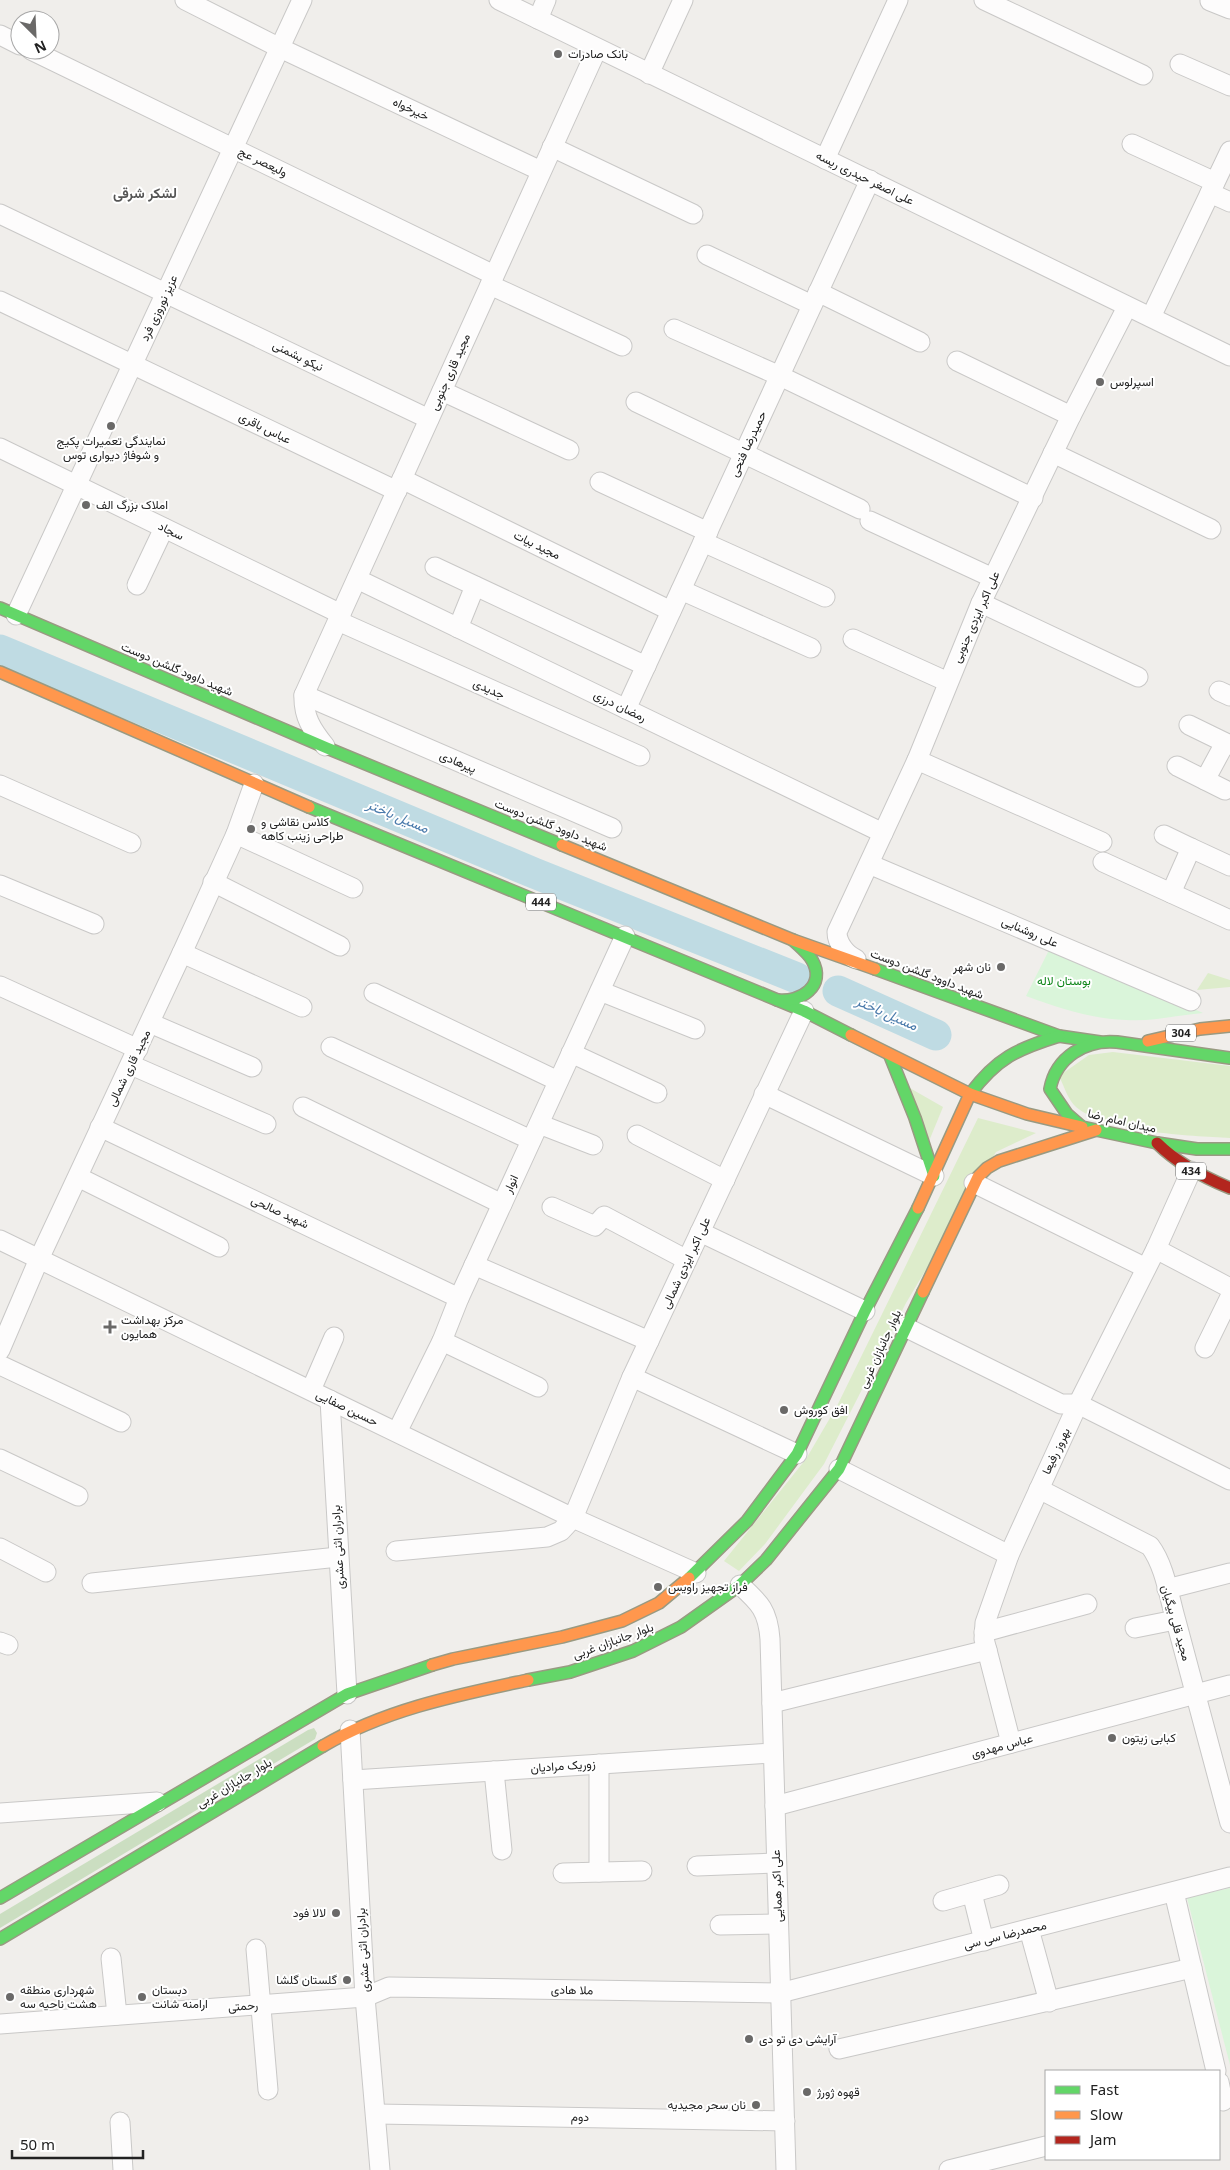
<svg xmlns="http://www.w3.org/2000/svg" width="1230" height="2170" font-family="'Noto Sans',Vazirmatn,sans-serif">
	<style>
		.grass { fill: #ddeccb }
		.forest { fill: #cbdec1 }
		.park { fill: #daf5da }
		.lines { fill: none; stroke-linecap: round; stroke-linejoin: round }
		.river { stroke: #bfdbe3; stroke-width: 31 }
		.street-casing { stroke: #c9c8c7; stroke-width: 21 }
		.fast-casing { stroke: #999a82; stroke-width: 14 }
		.slow-casing { stroke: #999a82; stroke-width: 14 }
		.jam-casing { stroke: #999a82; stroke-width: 14 }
		.street { stroke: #fdfcfc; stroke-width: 19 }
		.fast { stroke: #63d668; stroke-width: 11 }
		.slow { stroke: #ff974d; stroke-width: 11 }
		.jam { stroke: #b3261e; stroke-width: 11 }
		.poi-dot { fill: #6a6968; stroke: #fff; stroke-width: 2 }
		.labels { text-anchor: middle; stroke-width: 4; stroke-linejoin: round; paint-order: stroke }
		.shield { fill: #fff; stroke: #646464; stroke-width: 1 }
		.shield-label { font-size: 11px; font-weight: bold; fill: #222 }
		.poi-label { font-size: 12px; fill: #222; stroke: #fff; text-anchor: start }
		.street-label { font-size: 12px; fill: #222; stroke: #fff }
		.park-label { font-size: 12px; fill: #0c8416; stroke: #fff }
		.neighbourhood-label { font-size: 14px; font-weight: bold; fill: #555; stroke: #fff }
		.water-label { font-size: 14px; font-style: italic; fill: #4a7aab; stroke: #fff }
	</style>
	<rect width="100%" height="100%" fill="#f0eeeb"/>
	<!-- grass -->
	<g class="grass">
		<polygon points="1208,973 1230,980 1230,987 1197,990"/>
		<path d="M 1113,1052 L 1230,1066 L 1230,1138 C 1190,1136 1106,1132 1076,1107 C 1068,1100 1064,1086 1059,1076 L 1089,1055 Z"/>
		<polygon points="908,1087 943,1107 927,1146"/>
		<polygon points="978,1118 1036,1133 996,1152 906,1303 824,1464 765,1544 739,1571 724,1561 806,1459 837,1406"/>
	</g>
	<!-- forest -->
	<polygon class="forest" points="314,1728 317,1733 315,1739 0,1928 0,1914 308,1730"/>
	<!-- park -->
	<g class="park">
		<path d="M 1051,946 L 1203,1013 C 1178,1015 1151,1022 1126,1020 C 1092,1019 1058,1008 1026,996 Z"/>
		<polygon points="1230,1888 1230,2065 1187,1898"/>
	</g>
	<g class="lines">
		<!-- river -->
		<g class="river">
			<polyline points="0,650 534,873 797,978"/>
			<polyline points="838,991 936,1035"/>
		</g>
		<defs>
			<g id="street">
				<polyline points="185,0 280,48 541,171"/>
				<polyline points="499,0 1230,356"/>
				<polyline points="984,0 1143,75"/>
				<polyline points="1210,1 1230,9"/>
				<polyline points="538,19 546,0"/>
				<polyline points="0,35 20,45"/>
				<polyline points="31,50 494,275"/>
				<polyline points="1180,64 1230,86"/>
				<polyline points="649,74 683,0"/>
				<polyline points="1132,144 1215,182"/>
				<polyline points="552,147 693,214"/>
				<polyline points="825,159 898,0"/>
				<polyline points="1210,193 1230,202"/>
				<polyline points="0,214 429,419"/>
				<polyline points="707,255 812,305"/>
				<polyline points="490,285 622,346"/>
				<polyline points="818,292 920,342"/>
				<polyline points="0,301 397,491"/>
				<polyline points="1151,317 1230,151"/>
				<polyline points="674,329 780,376 1033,498"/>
				<polyline points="957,361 1071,416"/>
				<polyline points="442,391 569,450"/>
				<polyline points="636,402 860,509"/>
				<polyline points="0,448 341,614"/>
				<polyline points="1053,453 1211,529"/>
				<polyline points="402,479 671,611"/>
				<polyline points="600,482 708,532"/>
				<polyline points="870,521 993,578"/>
				<polyline points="703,542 825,597"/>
				<polyline points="435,567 646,666"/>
				<polyline points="357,579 883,833"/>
				<polyline points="137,585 164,528"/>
				<polyline points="681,590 811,648"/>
				<polyline points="981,603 1138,677"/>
				<polyline points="16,615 302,0"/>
				<polyline points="338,621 640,756"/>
				<polyline points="458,628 475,586"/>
				<polyline points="853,639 948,682"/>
				<polyline points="1219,691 1230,696"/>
				<polyline points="304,695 612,828"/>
				<polyline points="626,709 870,180"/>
				<polyline points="1189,725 1230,745"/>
				<polyline points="1225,743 1205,780 1225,790"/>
				<path d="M 325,746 C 312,730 303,716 304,695 L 597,49"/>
				<polyline points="917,760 1102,842"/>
				<polyline points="1177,766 1205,780"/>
				<polyline points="0,785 131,843"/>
				<polyline points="236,834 353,888"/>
				<polyline points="1164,835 1191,848"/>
				<polyline points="1103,862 1230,920"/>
				<polyline points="869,864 1191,1001"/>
				<polyline points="213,882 340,946"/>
				<polyline points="0,885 94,924"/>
				<polyline points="1171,893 1191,848 1230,866"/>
				<polyline points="182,953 302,1007"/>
				<path d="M 856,959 C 846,955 837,943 837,932 L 917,760 L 981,603 L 1071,416 L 1127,307"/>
				<polyline points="0,986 138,1049"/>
				<polyline points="600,991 695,1029"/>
				<polyline points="374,993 558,1081"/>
				<polyline points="150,1023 252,1067"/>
				<polyline points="331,1047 531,1140"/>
				<polyline points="571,1053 657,1093"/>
				<polyline points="131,1065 266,1124"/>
				<polyline points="764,1094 934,1176"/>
				<polyline points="303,1107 502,1204"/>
				<polyline points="539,1124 593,1145"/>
				<polyline points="100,1127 459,1298"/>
				<polyline points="637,1135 725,1180"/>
				<polyline points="78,1177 219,1247"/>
				<polyline points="974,1183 1146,1268"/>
				<polyline points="552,1207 595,1226 604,1216 687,1260"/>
				<polyline points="700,1232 865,1311"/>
				<polyline points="0,1240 573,1518 696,1573"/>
				<polyline points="1156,1249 1230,1288"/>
				<polyline points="474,1265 649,1341"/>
				<polyline points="905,1327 1061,1404 1078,1404 1230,1480"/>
				<polyline points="442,1341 538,1387"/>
				<polyline points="1205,1348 1230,1297"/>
				<polyline points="0,1350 39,1259 182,953 236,834 254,784"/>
				<polyline points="0,1365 121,1422"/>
				<polyline points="632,1377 797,1454"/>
				<polyline points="311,1390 334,1337"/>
				<polyline points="330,1400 347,1694"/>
				<polyline points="397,1432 442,1341 459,1298 625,936"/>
				<polyline points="0,1459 78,1496"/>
				<polyline points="839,1469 1009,1555"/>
				<path d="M 1039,1489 L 1150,1546 C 1165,1566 1169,1597 1176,1621 C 1194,1688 1212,1755 1230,1823"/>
				<polyline points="0,1548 46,1572"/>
				<polyline points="396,1551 547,1537 561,1531 573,1518 632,1377 804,1011"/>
				<polyline points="92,1583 338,1557"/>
				<path d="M 740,1585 C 760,1603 768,1611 770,1639 L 786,2170"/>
				<polyline points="1167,1589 1230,1573"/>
				<polyline points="1135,1628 1175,1620"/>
				<polyline points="984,1632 1087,1604"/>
				<polyline points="0,1642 8,1645"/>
				<polyline points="772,1703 987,1650"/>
				<polyline points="350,1730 365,1997 380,2170"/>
				<polyline points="1011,1743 987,1650 984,1639 985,1623 1009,1555 1078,1404 1156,1249 1191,1171"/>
				<polyline points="599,1764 599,1872"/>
				<polyline points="494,1771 502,1850"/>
				<polyline points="353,1780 773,1753"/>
				<polyline points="775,1806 1230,1685"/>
				<polyline points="0,1813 157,1802"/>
				<polyline points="697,1866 776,1863"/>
				<polyline points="563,1873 642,1871"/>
				<polyline points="1174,1892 1216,2071"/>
				<polyline points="972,1893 984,1941"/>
				<polyline points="943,1901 999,1885"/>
				<polyline points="720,1925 778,1924"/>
				<polyline points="1029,1929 1049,2002"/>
				<polyline points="256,1949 268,2090"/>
				<polyline points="111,1958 117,2015"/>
				<polyline points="0,2024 365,1997 389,1987 780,1993 1230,1877"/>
				<polyline points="839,2049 1192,1968"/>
				<polyline points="1219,2082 1223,2101"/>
				<polyline points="376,2114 785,2121"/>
				<polyline points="120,2122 123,2170"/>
				<polyline points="949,2170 1046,2146"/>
			</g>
			<g id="fast">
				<polyline points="0,608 327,748 562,845"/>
				<polyline points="309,807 804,1011 851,1035"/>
				<polyline points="875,969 1059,1036 1100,1042"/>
				<path d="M 777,1000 C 800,1003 827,986 812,960 C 808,953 799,946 793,940"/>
				<polyline points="890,1056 915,1118 934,1176"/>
				<path d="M 1230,1058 L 1117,1042 C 1086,1039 1056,1057 1050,1089 L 1067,1114 L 1082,1127 L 1157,1143 L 1197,1149 L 1230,1149"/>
				<path d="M 970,1094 C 997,1058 1017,1049 1059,1036"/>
				<polyline points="689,1578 747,1521 797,1454 865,1311 918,1208"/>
				<polyline points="528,1680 570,1672 633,1651 681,1627 740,1585 766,1560 839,1469 923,1292"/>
				<polyline points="0,1898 347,1694 432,1665"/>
				<polyline points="0,1939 323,1746"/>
			</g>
			<g id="slow">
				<polyline points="0,672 309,807"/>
				<polyline points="562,845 793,940 875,969"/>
				<polyline points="851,1035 970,1094 1027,1114 1082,1127"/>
				<polyline points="1148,1041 1200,1029 1230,1026"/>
				<polyline points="918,1208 970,1094"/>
				<polyline points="923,1292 978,1177 987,1168 999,1161 1096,1130"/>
				<polyline points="432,1665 453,1659 562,1637 622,1621 659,1603 689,1578"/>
				<path d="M 323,1746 C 386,1709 458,1695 528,1680"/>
			</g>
			<path id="jam" d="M 1157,1143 C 1178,1164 1203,1177 1230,1188"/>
		</defs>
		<!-- street casing -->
		<use href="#street" class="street-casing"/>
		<!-- fast casing -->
		<use href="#fast" class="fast-casing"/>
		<!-- slow casing -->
		<use href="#slow" class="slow-casing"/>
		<!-- jam casing -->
		<use href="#jam" class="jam-casing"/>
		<!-- street -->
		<use href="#street" class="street"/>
		<!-- fast -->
		<use href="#fast" class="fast"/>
		<!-- slow -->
		<use href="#slow" class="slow"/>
		<!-- jam -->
		<use href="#jam" class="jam"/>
	</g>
	<!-- markers -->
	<g class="poi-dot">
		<circle cx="558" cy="54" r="5"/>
		<circle cx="1100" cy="382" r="5"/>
		<circle cx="111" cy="426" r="5"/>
		<circle cx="86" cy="505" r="5"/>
		<circle cx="251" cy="829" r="5"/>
		<circle cx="1001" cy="967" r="5"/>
		<path d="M107.5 1319.5h5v5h5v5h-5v5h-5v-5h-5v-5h5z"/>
		<circle cx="784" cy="1410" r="5"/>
		<circle cx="658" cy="1587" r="5"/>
		<circle cx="1112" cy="1738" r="5"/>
		<circle cx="336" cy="1913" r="5"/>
		<circle cx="347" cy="1980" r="5"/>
		<circle cx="10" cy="1997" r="5"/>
		<circle cx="142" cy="1997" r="5"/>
		<circle cx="749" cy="2039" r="5"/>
		<circle cx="807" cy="2092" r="5"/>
		<circle cx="756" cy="2105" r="5"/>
	</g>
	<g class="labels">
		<!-- shield labels -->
		<g class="shield">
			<rect x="526" y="893.5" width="30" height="17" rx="4"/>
			<rect x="1166" y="1024.5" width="30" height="17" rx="4"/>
			<rect x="1176" y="1162.5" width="30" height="17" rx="4"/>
		</g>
		<g class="shield-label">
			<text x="541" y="906">444</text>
			<text x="1181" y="1037">304</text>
			<text x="1191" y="1175">434</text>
		</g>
		<!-- poi labels -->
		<g class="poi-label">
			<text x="568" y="58">بانک صادرات</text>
			<text x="1110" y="386">اسپرلوس</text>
			<text x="111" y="445" text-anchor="middle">نمایندگی تعمیرات پکیج<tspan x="111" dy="14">و شوفاژ دیواری توس</tspan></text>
			<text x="96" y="509">املاک بزرگ الف</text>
			<text x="261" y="826">کلاس نقاشی و<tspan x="261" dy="14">طراحی زینب کاهه</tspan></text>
			<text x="991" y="971" text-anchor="end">نان شهر</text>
			<text x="121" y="1324">مرکز بهداشت<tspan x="121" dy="14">همایون</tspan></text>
			<text x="794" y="1414">افق کوروش</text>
			<text x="668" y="1591">فراز تجهیز راویس</text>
			<text x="1122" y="1742">کبابی زیتون</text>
			<text x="326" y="1917" text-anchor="end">لالا فود</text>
			<text x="337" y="1984" text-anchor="end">گلستان گلشا</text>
			<text x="20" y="1994">شهرداری منطقه<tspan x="20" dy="14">هشت ناحیه سه</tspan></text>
			<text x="152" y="1994">دبستان<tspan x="152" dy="14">ارامنه شانت</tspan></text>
			<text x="759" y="2043">آرایشی دی تو دی</text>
			<text x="817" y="2096">قهوه ژورژ</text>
			<text x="746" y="2109" text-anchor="end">نان سحر مجیدیه</text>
		</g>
		<!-- street labels -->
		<g class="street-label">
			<text transform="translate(411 109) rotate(25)" y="4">خیرخواه</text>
			<text transform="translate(263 162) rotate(26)" y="4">ولیعصر عج</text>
			<text transform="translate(865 178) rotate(26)" y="4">علی اصغر حیدری ریسه</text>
			<text transform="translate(159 308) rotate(-65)" y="4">عزیز نوروزی فرد</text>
			<text transform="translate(298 356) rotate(26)" y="4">نیکو بشمنی</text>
			<text transform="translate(450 372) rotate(-66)" y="4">مجید قاری جنوبی</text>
			<text transform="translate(265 428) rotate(26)" y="4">عباس باقری</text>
			<text transform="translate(748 444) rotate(-65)" y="4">حمیدرضا فتحی</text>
			<text transform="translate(171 531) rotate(26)" y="4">سجاد</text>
			<text transform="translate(537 545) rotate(26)" y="4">مجید بیات</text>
			<text transform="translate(976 617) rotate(-66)" y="4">علی اکبر ایزدی جنوبی</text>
			<text transform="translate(177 669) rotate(23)" y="4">شهید داوود گلشن دوست</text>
			<text transform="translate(489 689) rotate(24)" y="4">جدیدی</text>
			<text transform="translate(620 706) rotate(26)" y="4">رمضان درزی</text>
			<text transform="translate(458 762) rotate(23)" y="4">پیرهادی</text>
			<text transform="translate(551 825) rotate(22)" y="4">شهید داوود گلشن دوست</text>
			<text transform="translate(1030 932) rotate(23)" y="4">علی روشنایی</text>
			<text transform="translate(927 974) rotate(21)" y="4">شهید داوود گلشن دوست</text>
			<text transform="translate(129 1068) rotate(-64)" y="4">مجید قاری شمالی</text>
			<text transform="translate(1122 1121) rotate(13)" y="4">میدان امام رضا</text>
			<text transform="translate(511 1184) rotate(-65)" y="4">انوار</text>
			<text transform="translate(280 1212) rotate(25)" y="4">شهید صالحی</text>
			<text transform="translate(686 1263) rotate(-65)" y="4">علی اکبر ایزدی شمالی</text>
			<text transform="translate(880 1349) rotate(-65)" y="4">بلوار جانبازان غربی</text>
			<text transform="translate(347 1408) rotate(26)" y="4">حسین صفایی</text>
			<text transform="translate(1056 1451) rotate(-65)" y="4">بهروز رفیعا</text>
			<text transform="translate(338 1547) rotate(-93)" y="4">برادران اثنی عشری</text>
			<text transform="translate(1176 1623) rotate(74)" y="4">مجید قلی بیگیان</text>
			<text transform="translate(613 1641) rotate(-20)" y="4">بلوار جانبازان غربی</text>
			<text transform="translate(1002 1746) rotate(-15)" y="4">عباس مهدوی</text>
			<text transform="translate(563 1766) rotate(-4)" y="4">زوریک مرادیان</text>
			<text transform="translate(234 1783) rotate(-31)" y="4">بلوار جانبازان غربی</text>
			<text transform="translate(777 1886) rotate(-92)" y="4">علی اکبر همایی</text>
			<text transform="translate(1005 1935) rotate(-14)" y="4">محمدرضا سی سی</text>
			<text transform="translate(363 1950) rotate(-93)" y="4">برادران اثنی عشری</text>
			<text transform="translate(572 1990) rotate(1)" y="4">ملا هادی</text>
			<text transform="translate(243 2006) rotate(-4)" y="4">رحمتی</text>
			<text transform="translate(580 2117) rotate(1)" y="4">دوم</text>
		</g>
		<!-- park labels -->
		<g class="park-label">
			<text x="1064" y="985">بوستان لاله</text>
		</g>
		<!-- neighbourhood labels -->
		<g class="neighbourhood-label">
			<text x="145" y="198">لشکر شرقی</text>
		</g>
		<!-- water labels -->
		<g class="water-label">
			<text transform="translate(398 816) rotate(23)" y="5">مسیل باختر</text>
			<text transform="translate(887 1013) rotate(24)" y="5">مسیل باختر</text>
		</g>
	</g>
	<!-- legend -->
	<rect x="1045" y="2070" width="175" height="90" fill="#ffffff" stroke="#a7a7a7"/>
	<rect x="1055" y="2086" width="25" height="8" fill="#63d668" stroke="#a7a7a7"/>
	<text x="1090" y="2095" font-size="15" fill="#222222">Fast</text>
	<rect x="1055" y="2111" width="25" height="8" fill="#ff974d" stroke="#a7a7a7"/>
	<text x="1090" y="2120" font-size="15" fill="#222222">Slow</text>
	<rect x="1055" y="2136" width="25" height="8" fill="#b3261e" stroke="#a7a7a7"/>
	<text x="1090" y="2145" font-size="15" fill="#222222">Jam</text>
	<!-- north arrow -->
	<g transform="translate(35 35) rotate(156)"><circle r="24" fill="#ffffff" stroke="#a7a7a7"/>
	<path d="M0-4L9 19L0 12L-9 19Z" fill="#6a6968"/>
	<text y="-8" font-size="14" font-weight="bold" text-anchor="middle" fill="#222222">N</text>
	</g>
	<!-- scale -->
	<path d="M12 2150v8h131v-8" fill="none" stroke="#222222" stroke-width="2.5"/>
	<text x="20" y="2150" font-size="15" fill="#222222" stroke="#ffffff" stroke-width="4" paint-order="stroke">50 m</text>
</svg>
